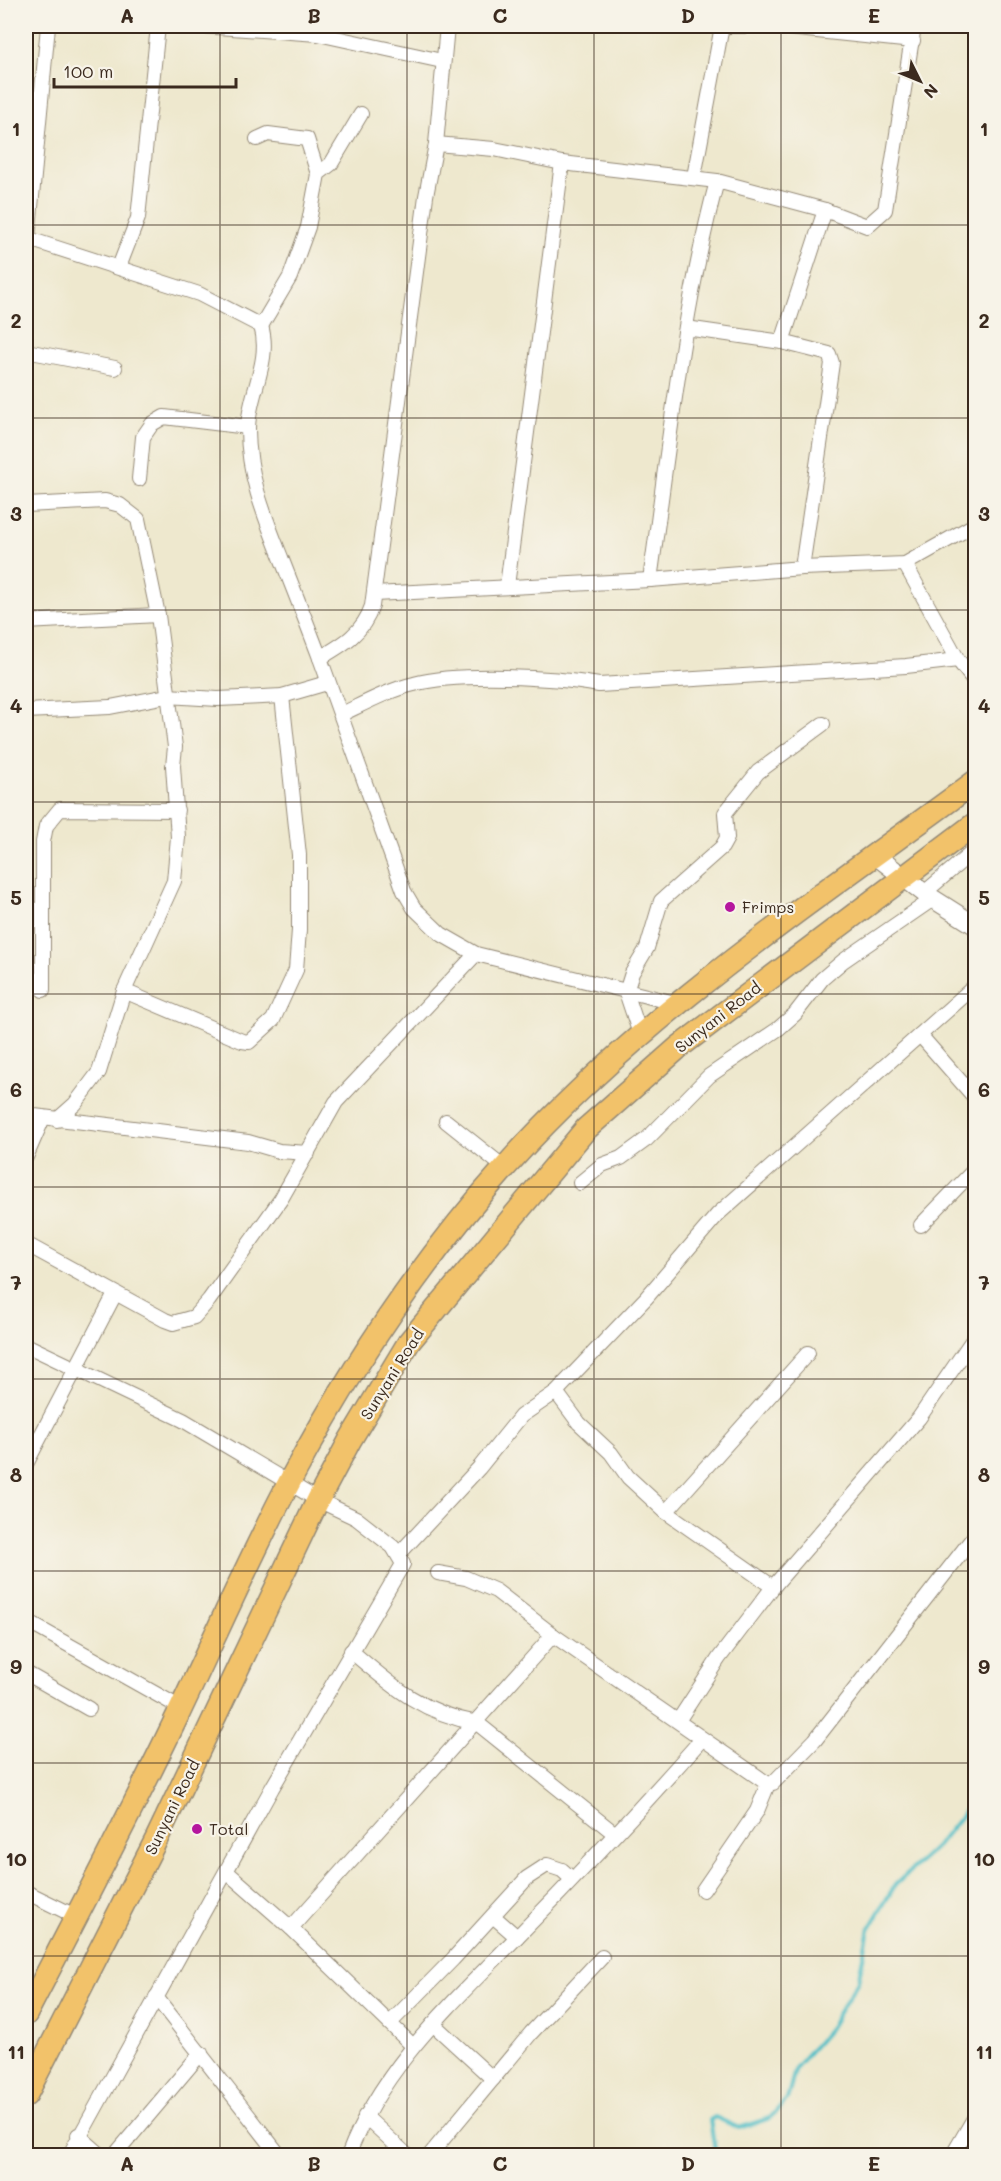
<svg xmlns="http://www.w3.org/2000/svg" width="1001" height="2181" font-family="Mali,sans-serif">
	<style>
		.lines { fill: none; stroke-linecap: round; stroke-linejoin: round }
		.stream { stroke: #51bfc7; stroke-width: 4 }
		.minor-casing { stroke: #948976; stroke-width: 16 }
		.tertiary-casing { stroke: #948976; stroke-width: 20 }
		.primary-casing { stroke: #948976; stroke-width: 25 }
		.minor { stroke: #fff; stroke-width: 14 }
		.tertiary { stroke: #fff; stroke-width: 18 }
		.primary { stroke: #f2c26a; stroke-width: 22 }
		.grid { fill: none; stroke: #3b2a1e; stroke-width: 1.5; stroke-opacity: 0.55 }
		.poi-dot { fill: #b5179e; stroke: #f7f3e8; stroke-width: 2 }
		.labels { text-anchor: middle; stroke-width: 4.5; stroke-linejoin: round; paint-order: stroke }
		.poi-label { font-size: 16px; fill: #3b2a1e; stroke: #f7f3e8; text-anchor: start }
		.street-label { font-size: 16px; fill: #3b2a1e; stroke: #f7f3e8 }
		.neatline { fill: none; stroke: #3b2a1e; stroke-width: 2 }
		.grid-label { font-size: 20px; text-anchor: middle; font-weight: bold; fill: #3b2a1e }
	</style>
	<rect width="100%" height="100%" fill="#f7f3e8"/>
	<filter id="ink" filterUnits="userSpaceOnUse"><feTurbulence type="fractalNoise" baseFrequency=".0167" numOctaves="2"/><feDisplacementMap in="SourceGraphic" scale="12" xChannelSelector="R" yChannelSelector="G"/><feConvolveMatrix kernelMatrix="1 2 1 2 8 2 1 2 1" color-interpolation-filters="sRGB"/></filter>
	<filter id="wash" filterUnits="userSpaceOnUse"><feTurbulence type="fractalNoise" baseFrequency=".008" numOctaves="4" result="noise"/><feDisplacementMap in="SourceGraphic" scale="24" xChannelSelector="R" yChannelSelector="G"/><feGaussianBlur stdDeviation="1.35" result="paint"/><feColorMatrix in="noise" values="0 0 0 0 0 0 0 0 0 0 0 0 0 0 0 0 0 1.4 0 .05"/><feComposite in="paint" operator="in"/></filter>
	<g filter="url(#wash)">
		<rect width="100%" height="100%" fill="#eee8ce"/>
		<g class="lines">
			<!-- stream -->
			<polyline class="stream" points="716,2156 710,2120 715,2117 739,2128 770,2118 787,2099 796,2067 829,2029 858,1981 869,1929 895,1885 936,1847 976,1797"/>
		</g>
	</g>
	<g filter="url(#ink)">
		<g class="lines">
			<defs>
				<g id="minor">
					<polyline points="203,26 318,34 442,61"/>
					<polyline points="721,26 769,26 913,41"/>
					<polyline points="257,139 268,134 307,139 318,174"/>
					<polyline points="436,144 494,149 562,163 717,181 825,210 867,226 885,210 914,26"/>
					<polyline points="694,177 722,26"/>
					<path d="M 26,238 L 199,294 L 261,326 C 272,361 248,395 248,429 C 248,477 265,517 282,560 C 295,593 308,626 320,658 L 404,891 L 414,908 L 441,934 L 476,954 L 679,1004"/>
					<polyline points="28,239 48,26"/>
					<polyline points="119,267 138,218 158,26"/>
					<polyline points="261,326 290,277 308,227 318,174 331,164 361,114"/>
					<polyline points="686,328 782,342 829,354 832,363 802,568"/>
					<polyline points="782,342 825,210"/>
					<polyline points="26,351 115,368"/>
					<polyline points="139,479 143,437 152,424 164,417 248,427"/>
					<polyline points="26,505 105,501 120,505 138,519 158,615 175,747 173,766 178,837 174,881 124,991 99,1072 75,1104 57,1120"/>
					<polyline points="905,564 958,660 976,683"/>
					<path d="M 650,580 C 669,447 682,312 717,181"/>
					<polyline points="507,586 562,163"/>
					<polyline points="374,594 650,580 802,568 905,564 976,524"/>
					<polyline points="26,622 158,615"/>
					<path d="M 320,658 C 344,644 363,633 372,606 L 426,196 L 436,144 L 447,26"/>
					<polyline points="26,711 110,707 167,696 218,699 282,696 327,683"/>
					<path d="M 342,714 C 365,703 389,690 414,684 C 458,672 553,677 599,685 L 906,666 L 958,660"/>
					<polyline points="924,893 976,849"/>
					<polyline points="43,990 43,842 46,826 60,809 177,810"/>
					<polyline points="124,991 242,1041 249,1042 273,1020 296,970 299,930 299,855 282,696"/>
					<polyline points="640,1034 626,992 632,973 647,948 661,901 722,847 727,838 725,813 758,772 823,724"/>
					<polyline points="920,1035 976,1099"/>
					<polyline points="26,1115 248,1142 279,1151 308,1153"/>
					<polyline points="446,1121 505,1168"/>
					<polyline points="26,1157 43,1118"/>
					<polyline points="580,1183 602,1165 621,1158 647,1139 709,1076 778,1029 795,1014 822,979 843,961 933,899"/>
					<polyline points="921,1225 976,1168"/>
					<polyline points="26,1244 165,1320 173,1323 194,1317 209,1300 281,1199 336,1102 476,954"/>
					<polyline points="26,1345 183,1420 318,1500 356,1518 393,1547 403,1564 272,1788 69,2156"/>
					<polyline points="556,1392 579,1423 611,1453 628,1477 666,1512 773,1587"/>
					<polyline points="26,1464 115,1294"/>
					<polyline points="666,1512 808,1353"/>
					<polyline points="399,1554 479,1468 521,1416 556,1392 646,1298 718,1214 976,985"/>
					<polyline points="438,1573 466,1578 496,1591 553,1635 768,1784"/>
					<polyline points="26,1621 181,1708"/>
					<path d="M 351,1651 C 392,1686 422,1713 477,1723 L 614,1833"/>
					<polyline points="26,1673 89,1709"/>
					<polyline points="678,1721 719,1658 773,1587 919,1418 976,1335"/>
					<polyline points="227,1872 291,1928 412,2045"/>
					<polyline points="703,1890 757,1811 768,1784 773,1783 815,1740 976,1534"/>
					<polyline points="26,1892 75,1916"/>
					<polyline points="493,1916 517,1937"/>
					<polyline points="291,1928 553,1635"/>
					<polyline points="156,1997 280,2156"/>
					<polyline points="390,2023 453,1959 527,1878 547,1865 562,1870 572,1879"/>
					<polyline points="433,2024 493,2079"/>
					<polyline points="365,2116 408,2156"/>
					<polyline points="78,2135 102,2156"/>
					<polyline points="114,2156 201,2053"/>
					<path d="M 348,2156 C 382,2066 452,2004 517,1937 C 580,1873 642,1807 701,1740"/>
					<polyline points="429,2156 531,2033 602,1957"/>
					<polyline points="952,2156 976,2115"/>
				</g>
				<polyline id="tertiary" points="875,855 924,893 976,926"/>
				<g id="primary">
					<path d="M 26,2014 C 76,1917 127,1821 174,1723 C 213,1642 249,1558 291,1479 C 351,1367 423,1259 508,1164 C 642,1014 814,901 976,781"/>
					<polyline points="26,2095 157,1838 318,1500 350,1440 409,1342 586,1129 679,1047 976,823"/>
				</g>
			</defs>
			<!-- minor casing -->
			<use href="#minor" class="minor-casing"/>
			<!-- tertiary casing -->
			<use href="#tertiary" class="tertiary-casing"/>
			<!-- primary casing -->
			<use href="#primary" class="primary-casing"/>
			<!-- minor -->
			<use href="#minor" class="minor"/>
			<!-- tertiary -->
			<use href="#tertiary" class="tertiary"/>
			<!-- primary -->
			<use href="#primary" class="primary"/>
		</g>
	</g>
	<!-- grid -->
	<path class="grid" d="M 220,26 L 220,2156M 407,26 L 407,2156M 594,26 L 594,2156M 781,26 L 781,2156M 26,225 L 976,225M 26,418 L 976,418M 26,610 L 976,610M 26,802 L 976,802M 26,994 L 976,994M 26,1187 L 976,1187M 26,1379 L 976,1379M 26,1571 L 976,1571M 26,1763 L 976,1763M 26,1956 L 976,1956"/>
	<!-- markers -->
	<g class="poi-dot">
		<circle cx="730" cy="907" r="6"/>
		<circle cx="197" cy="1829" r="6"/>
	</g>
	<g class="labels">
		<!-- poi labels -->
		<g class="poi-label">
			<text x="742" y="913">Frimps</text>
			<text x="209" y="1835">Total</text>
		</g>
		<!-- street labels -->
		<g class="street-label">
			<text transform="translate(718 1017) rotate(-38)" y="6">Sunyani Road</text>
			<text transform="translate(392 1374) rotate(-58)" y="6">Sunyani Road</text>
			<text transform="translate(172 1807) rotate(-64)" y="6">Sunyani Road</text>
		</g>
	</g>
	<!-- margin -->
	<rect width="1001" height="2181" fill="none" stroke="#f7f3e8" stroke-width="66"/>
	<!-- north arrow -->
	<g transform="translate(920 81) rotate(133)" stroke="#f7f3e8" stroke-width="4.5" paint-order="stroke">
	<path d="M0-4.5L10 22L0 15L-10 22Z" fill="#3b2a1e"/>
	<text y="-9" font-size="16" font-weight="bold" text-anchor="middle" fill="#3b2a1e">N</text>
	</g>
	<!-- scale -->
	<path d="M54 78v9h182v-9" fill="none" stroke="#3b2a1e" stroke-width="3"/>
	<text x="63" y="78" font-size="18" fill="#3b2a1e" stroke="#f7f3e8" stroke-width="4.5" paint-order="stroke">100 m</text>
	<rect x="33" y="33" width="935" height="2115" class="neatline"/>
	<g class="grid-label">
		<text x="127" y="23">A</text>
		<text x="314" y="23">B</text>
		<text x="500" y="23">C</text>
		<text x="688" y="23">D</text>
		<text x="874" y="23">E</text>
		<text x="16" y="136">1</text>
		<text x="984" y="136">1</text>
		<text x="16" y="328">2</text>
		<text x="984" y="328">2</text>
		<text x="16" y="521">3</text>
		<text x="984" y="521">3</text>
		<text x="16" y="713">4</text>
		<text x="984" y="713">4</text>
		<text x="16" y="905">5</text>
		<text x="984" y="905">5</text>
		<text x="16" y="1097">6</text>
		<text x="984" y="1097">6</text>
		<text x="16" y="1290">7</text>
		<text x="984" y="1290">7</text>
		<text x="16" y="1482">8</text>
		<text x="984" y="1482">8</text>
		<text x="16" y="1674">9</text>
		<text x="984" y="1674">9</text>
		<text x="16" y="1866">10</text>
		<text x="984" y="1866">10</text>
		<text x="16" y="2059">11</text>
		<text x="984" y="2059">11</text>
		<text x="127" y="2171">A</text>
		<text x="314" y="2171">B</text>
		<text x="500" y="2171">C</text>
		<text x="688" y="2171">D</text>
		<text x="874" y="2171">E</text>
	</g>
</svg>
